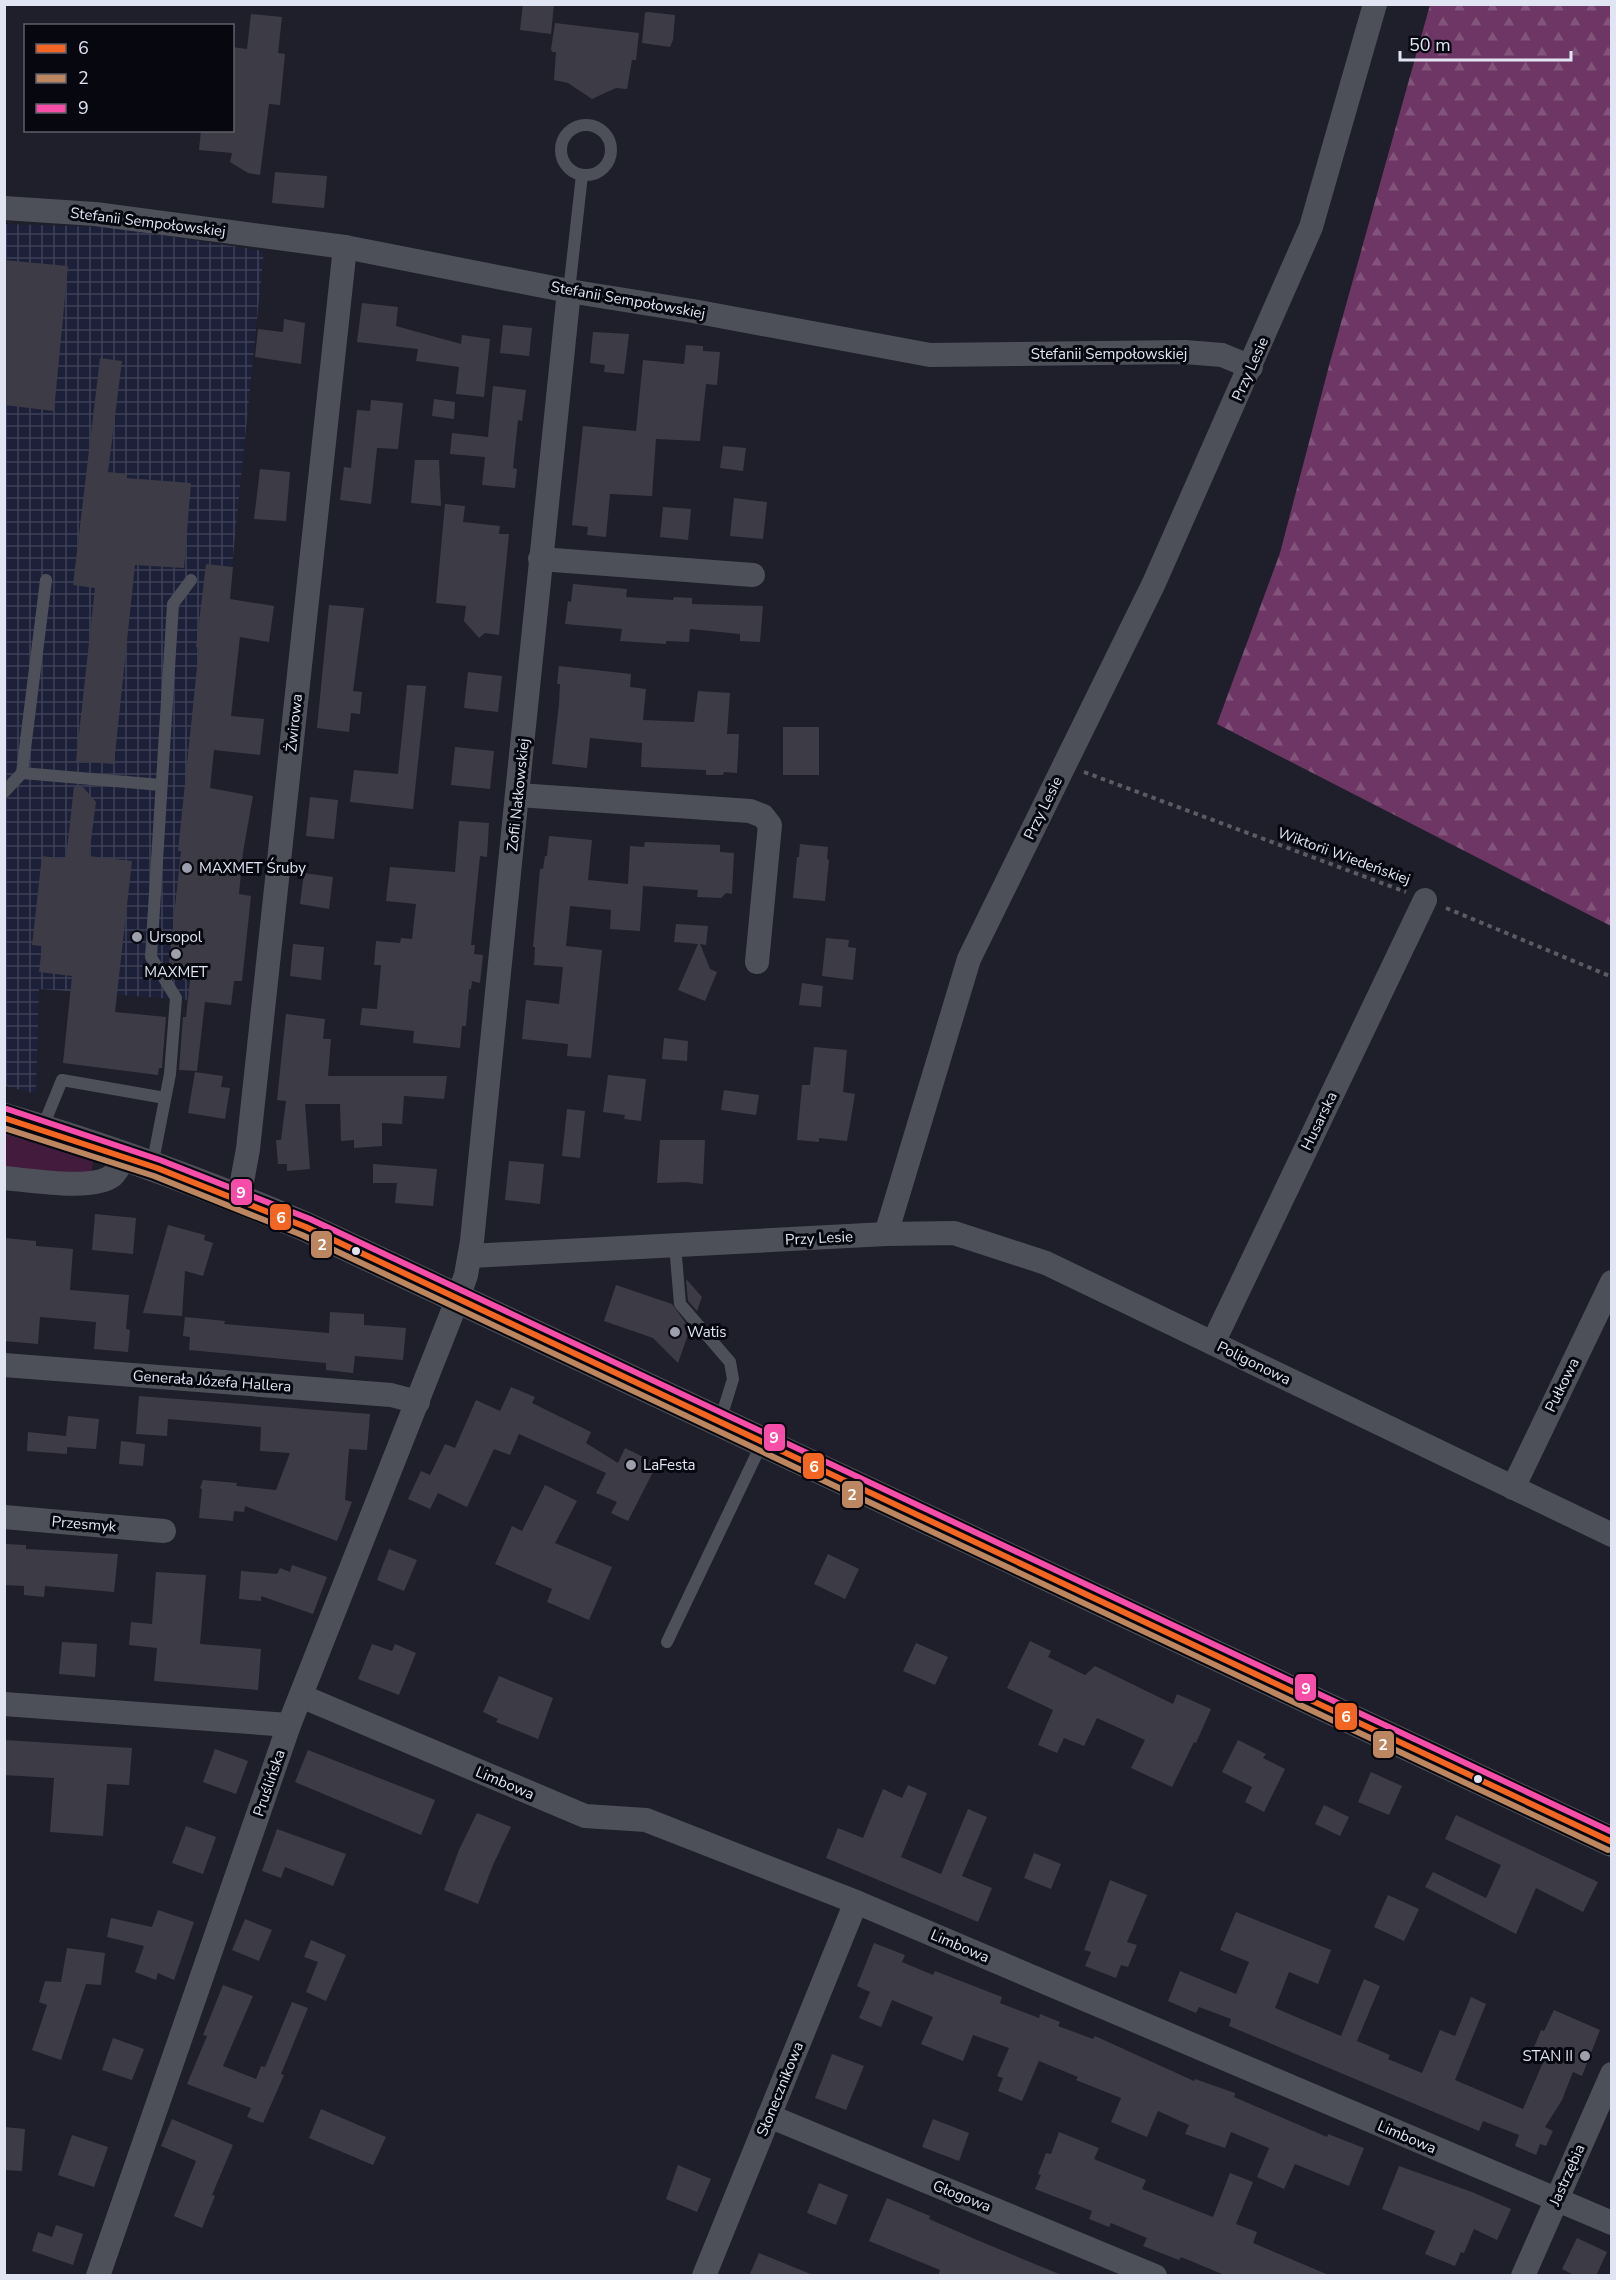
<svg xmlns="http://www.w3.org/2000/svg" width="1616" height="2280" font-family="'Nunito Sans',sans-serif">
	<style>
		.industrial { fill: url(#industrial-grid) }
		.grass { fill: #431c3d }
		.forest { fill: url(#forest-firs) }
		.building { fill: #3d3c46 }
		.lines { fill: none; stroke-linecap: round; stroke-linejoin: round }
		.path { stroke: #5a5b63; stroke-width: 4; stroke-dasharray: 4.5 4.5; stroke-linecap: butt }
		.service { stroke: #4e5059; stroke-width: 12 }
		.minor { stroke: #4e5059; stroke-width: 24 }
		.tertiary { stroke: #4e5059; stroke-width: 30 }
		.bus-1-casing { stroke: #06070f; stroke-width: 10 }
		.bus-2-casing { stroke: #06070f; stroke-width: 10 }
		.bus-3-casing { stroke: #06070f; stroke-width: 10 }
		.bus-1 { stroke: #f26522; stroke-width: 6 }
		.bus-2 { stroke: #bb8660; stroke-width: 6 }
		.bus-3 { stroke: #f54da8; stroke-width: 6 }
		.poi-dot { fill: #9d9fad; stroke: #06070f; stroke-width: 2 }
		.bus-dot { fill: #e1e4f3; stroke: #06070f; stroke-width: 2 }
		.labels { text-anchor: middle; stroke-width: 6; stroke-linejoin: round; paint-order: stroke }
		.street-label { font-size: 15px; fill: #e1e4f3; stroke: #06070f }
		.poi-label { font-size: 15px; fill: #e1e4f3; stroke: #06070f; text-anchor: start }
		.line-badge { stroke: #06070f; stroke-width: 2 }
		.badge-label { font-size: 16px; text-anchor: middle; font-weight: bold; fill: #fff }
	</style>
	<defs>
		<pattern id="industrial-grid" width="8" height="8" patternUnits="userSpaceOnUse" patternTransform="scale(1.5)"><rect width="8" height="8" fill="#1c2038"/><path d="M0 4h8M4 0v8" fill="none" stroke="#3d4055"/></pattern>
		<pattern id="forest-firs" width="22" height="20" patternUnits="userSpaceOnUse" patternTransform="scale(1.5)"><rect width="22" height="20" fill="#6e3664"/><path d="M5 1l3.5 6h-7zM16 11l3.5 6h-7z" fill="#82537b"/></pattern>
	</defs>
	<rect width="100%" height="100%" fill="#1e1f2a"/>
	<!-- industrial -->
	<polygon class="industrial" points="5,224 109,227 264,251 188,1000 39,989 36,1094 5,1086"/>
	<!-- grass -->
	<polygon class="grass" points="4,1132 93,1161 92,1171 86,1174 5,1168"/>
	<!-- forest -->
	<polygon class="forest" points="1430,5 1611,5 1611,926 1217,724 1280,553 1330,362"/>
	<!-- building -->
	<g class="building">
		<polygon points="523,4 554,4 551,34 520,30"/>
		<polygon points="647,12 675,15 673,40 670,47 642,43 645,13"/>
		<polygon points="251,14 282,17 278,53 285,54 280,105 269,104 260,175 248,173 230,162 232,153 199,150 201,130 232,130 232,47 247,49"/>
		<polygon points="555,23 639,33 636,60 632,60 627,89 616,88 592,99 568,83 554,80 556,52 552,52 551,49"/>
		<polygon points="275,172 327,176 324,208 272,203"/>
		<polygon points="4,260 68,266 54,411 4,405"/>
		<polygon points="362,303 398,307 396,326 461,344 462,335 490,339 484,397 456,394 459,367 416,361 418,349 357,342"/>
		<polygon points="284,319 305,323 301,364 255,357 258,329 283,332"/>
		<polygon points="503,325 532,328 529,356 500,353"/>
		<polygon points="593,332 629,334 624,374 604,372 605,365 590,363"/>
		<polygon points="686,345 703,346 703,351 720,352 717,385 706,384 700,441 656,439 652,496 610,494 606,537 587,535 588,527 572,525 583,426 636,431 643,360 684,364"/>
		<polygon points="100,358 122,361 108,472 127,474 126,478 191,483 184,568 135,565 114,764 76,761 95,588 73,585"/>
		<polygon points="493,386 526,390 522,421 518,420 513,468 517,469 515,488 482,485 485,457 450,454 452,433 488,437"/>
		<polygon points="434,399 455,402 454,419 432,416"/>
		<polygon points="371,400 403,403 398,449 377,448 371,504 340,500 344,467 351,468 357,410 370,411"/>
		<polygon points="723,446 746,448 743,471 720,468"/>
		<polygon points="415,460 439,460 441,506 411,503"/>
		<polygon points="260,469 290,472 286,521 254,519"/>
		<polygon points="734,498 767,502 763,539 730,536"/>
		<polygon points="445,504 465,506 463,522 500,526 499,534 509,534 499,635 485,633 479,638 464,621 466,606 436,603"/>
		<polygon points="663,507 691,509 688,540 660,537"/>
		<polygon points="206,564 233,567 230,599 274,606 269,642 240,637 231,716 264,719 260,755 214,750 210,788 253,796 243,852 239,894 251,896 242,981 234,981 231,1005 205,1002 197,1071 179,1070 183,1017 186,1017 190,980 178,979 169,963 181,851 178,851 199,648 196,647"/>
		<polygon points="573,584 627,589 626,597 673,600 674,597 692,598 692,604 763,606 760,642 740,641 740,634 690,629 689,642 666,641 666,644 620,641 622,629 565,624 568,601 571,602"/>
		<polygon points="329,605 364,608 353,691 362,692 360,714 351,713 349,732 317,728"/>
		<polygon points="559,666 631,674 630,687 646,689 643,720 694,722 698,691 730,693 727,734 739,734 737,773 724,772 723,775 706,775 706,770 641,767 642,743 590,738 587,768 552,764 559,704 560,684 557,684"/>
		<polygon points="468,672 502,676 498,712 464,708"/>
		<polygon points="407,685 426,686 413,809 350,802 354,770 398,774"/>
		<rect x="783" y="727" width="36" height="48"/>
		<polygon points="455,747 494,751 490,789 451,785"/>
		<polygon points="74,786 83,787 96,802 89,856 132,861 115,1012 166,1017 162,1068 159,1068 158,1075 63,1063 72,976 39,972 42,946 32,945 42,856 66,859"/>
		<polygon points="310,797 338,800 334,839 306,836"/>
		<polygon points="459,821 489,823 487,857 480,856 471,945 475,945 474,954 483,955 480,983 472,981 471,989 469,989 466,1026 462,1026 460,1048 413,1043 414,1031 360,1025 362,1008 377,1009 381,965 374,965 376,941 400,943 401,938 412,939 416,904 386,901 390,867 455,872"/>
		<polygon points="549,836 592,840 588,880 628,884 630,846 644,847 645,842 720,845 720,852 734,853 732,894 726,893 721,898 697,897 698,890 643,886 640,931 610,929 611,910 570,906 566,946 602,950 591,1058 567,1056 568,1044 522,1039 526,1000 559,1004 563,967 534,965 535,947 533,947 540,869 543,869 545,856 547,856"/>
		<polygon points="800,844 828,847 827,859 829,860 825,901 793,898 797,857 799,857"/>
		<polygon points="304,873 333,877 329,909 300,904"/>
		<polygon points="676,924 708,926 706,945 700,944 710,969 717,972 705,1001 678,990 698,944 674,942"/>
		<polygon points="826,938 849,940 848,947 856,948 853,980 822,976"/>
		<polygon points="293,944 324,947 321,980 290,976"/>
		<polygon points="802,983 823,986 821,1007 799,1005"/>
		<polygon points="286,1014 325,1019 323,1039 331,1039 328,1076 447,1076 444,1099 404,1096 402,1124 382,1123 382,1146 354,1148 354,1140 341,1141 340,1104 305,1104 310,1169 287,1171 287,1164 278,1164 276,1140 281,1140 286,1101 277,1100"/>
		<polygon points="664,1038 688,1041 687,1061 662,1059"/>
		<polygon points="814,1047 847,1050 843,1092 855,1094 847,1141 819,1138 819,1142 797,1140 802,1085 810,1085"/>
		<polygon points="195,1072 223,1076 221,1087 230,1088 225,1119 188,1113"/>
		<polygon points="608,1075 646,1079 641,1121 624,1119 625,1115 603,1112"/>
		<polygon points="724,1090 759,1095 756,1115 721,1110"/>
		<polygon points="567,1109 585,1111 580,1158 562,1156"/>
		<polygon points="660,1140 705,1140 703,1184 686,1182 657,1183"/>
		<polygon points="509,1161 544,1164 540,1204 505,1200"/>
		<polygon points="373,1164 437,1169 433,1206 395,1203 397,1183 373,1183"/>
		<polygon points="95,1214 136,1218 133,1254 92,1250"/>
		<polygon points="168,1225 205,1235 204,1240 213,1243 203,1276 185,1271 182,1316 143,1313"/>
		<polygon points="4,1238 36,1241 36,1246 73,1249 70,1290 129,1295 126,1329 130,1330 128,1352 94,1349 96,1322 40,1317 38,1344 4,1341"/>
		<polygon points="686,1279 702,1297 697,1311 688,1301"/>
		<polygon points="616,1285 672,1304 690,1329 678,1363 653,1338 604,1321"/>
		<polygon points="330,1312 364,1314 364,1325 406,1328 403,1360 355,1356 353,1373 326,1370 326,1363 189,1350 190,1337 183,1336 185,1317 225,1321 224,1324 329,1333"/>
		<polygon points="511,1387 535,1397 532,1403 591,1432 586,1443 618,1463 625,1448 657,1464 628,1521 611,1513 617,1502 596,1493 606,1473 519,1434 510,1455 494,1449 467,1507 438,1493 430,1509 408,1499 421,1471 430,1475 445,1444 455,1448 476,1400 500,1411"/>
		<polygon points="139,1396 370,1414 367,1450 349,1449 345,1500 352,1502 337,1541 245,1506 244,1512 234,1511 233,1521 199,1518 202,1489 200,1488 203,1480 237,1483 236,1486 276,1490 290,1453 260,1451 261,1427 168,1419 167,1436 136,1434"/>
		<polygon points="68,1416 99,1419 96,1449 67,1447 67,1454 27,1451 28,1432 66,1436"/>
		<polygon points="121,1441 145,1444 143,1466 119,1464"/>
		<polygon points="545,1485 577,1501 555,1543 612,1567 589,1620 547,1602 552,1589 495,1564 512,1526 522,1531"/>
		<polygon points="4,1544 26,1545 26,1549 118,1554 114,1592 45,1586 44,1597 24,1595 24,1586 4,1585"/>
		<polygon points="389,1549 417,1560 404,1591 377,1580"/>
		<polygon points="828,1554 859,1569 845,1599 814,1584"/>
		<polygon points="292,1565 327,1577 313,1614 261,1596 261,1601 239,1599 241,1571 277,1574 280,1568 290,1572"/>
		<polygon points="156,1572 206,1575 200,1644 261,1649 258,1690 154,1681 157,1648 129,1645 131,1622 152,1624"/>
		<polygon points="1030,1641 1051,1651 1048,1657 1085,1675 1095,1666 1173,1704 1177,1694 1211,1709 1196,1743 1194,1742 1172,1787 1131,1768 1145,1740 1097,1718 1084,1746 1064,1738 1057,1753 1038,1745 1053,1710 1007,1688"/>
		<polygon points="62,1642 97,1644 95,1677 59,1674"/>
		<polygon points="916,1643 948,1657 935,1685 903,1671"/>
		<polygon points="372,1644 392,1651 395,1644 416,1653 399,1695 358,1679"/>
		<polygon points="499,1676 553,1698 538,1739 496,1722 498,1719 483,1712"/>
		<polygon points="4,1740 132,1748 129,1785 107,1784 103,1836 50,1832 54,1778 4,1775"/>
		<polygon points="1238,1740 1266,1754 1263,1758 1285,1769 1264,1812 1245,1802 1252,1787 1222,1772"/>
		<polygon points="215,1749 248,1761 236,1794 203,1782"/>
		<polygon points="308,1750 435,1800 421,1835 295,1782"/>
		<polygon points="1371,1772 1402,1786 1389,1815 1358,1802"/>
		<polygon points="908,1785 927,1793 901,1857 941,1874 968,1809 987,1817 962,1876 992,1888 978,1922 826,1858 838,1828 863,1838 883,1789 902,1798"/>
		<polygon points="1324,1805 1349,1817 1340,1836 1315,1824"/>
		<polygon points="477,1813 511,1827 493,1865 478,1904 444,1890 459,1850"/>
		<polygon points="1456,1815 1598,1882 1583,1912 1536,1888 1516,1934 1425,1887 1433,1872 1486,1898 1501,1865 1445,1839"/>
		<polygon points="186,1826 216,1837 203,1874 172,1863"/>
		<polygon points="277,1829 346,1854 333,1886 285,1867 281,1878 262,1871"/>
		<polygon points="1034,1853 1061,1864 1051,1889 1024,1878"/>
		<polygon points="1110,1880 1147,1895 1127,1942 1137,1945 1128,1967 1121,1965 1116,1978 1085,1966 1091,1952 1084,1950"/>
		<polygon points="1388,1895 1419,1909 1404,1941 1374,1927"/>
		<polygon points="158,1910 194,1922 174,1980 158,1973 156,1980 135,1972 144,1946 107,1937 111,1918 152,1927"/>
		<polygon points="1236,1912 1331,1950 1318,1984 1289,1972 1275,2008 1341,2036 1364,1979 1380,1986 1357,2041 1390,2055 1388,2059 1422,2073 1440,2030 1455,2036 1471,1997 1486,2004 1455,2080 1523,2109 1544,2060 1531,2055 1541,2030 1544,2031 1554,2010 1600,2030 1582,2076 1573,2072 1562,2100 1545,2127 1553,2131 1546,2146 1540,2144 1536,2155 1515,2146 1519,2135 1483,2121 1479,2131 1229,2026 1231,2019 1199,2007 1196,2013 1168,2001 1180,1971 1236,1994 1249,1962 1220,1950"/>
		<polygon points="245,1919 272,1930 259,1961 232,1950"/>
		<polygon points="311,1940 346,1955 326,2001 306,1992 318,1962 304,1957"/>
		<polygon points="874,1943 905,1955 902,1962 933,1975 935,1971 1002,1997 1000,2003 1039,2018 1040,2014 1060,2022 1058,2026 1093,2039 1095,2036 1194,2081 1195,2079 1235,2093 1234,2097 1327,2137 1328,2134 1364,2148 1349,2186 1295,2164 1284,2189 1257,2177 1269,2148 1231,2132 1225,2148 1185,2134 1189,2125 1158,2111 1147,2137 1111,2122 1121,2098 1076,2080 1078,2077 1039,2061 1022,2101 998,2091 1003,2078 997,2076 1009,2048 973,2035 963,2061 921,2044 933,2017 892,2000 881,2027 859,2018 870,1992 857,1986"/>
		<polygon points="67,1948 105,1953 101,1985 86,1984 61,2060 32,2050 47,2005 39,2002 45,1981 61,1982"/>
		<polygon points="223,1985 253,1996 223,2066 256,2079 261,2066 265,2067 292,2002 308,2008 281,2074 284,2075 263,2123 247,2117 251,2108 187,2084 207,2036 203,2035"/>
		<polygon points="113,2038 144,2049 132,2080 102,2070"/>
		<polygon points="832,2054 864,2066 846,2110 815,2098"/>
		<polygon points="321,2109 386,2137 373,2165 309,2138"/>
		<polygon points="172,2119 233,2145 212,2195 215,2196 202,2228 174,2216 196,2161 161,2146"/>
		<polygon points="933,2119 969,2133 959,2161 922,2147"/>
		<polygon points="4,2127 25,2129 22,2171 4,2170"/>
		<polygon points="1059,2132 1099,2148 1094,2159 1146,2180 1142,2189 1213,2217 1230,2173 1253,2182 1236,2224 1257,2232 1253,2243 1331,2276 1227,2276 1181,2257 1179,2260 1143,2246 1147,2238 1111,2223 1109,2227 1089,2219 1092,2211 1035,2189 1041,2175 1038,2174 1046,2153 1051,2154"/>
		<polygon points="72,2135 108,2147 94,2187 58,2175"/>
		<polygon points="678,2165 711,2179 697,2212 666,2199"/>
		<polygon points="1399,2166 1472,2192 1511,2209 1497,2240 1474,2229 1464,2253 1461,2252 1455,2266 1425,2254 1435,2231 1382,2209"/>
		<polygon points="819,2183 848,2195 836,2225 807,2213"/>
		<polygon points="887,2198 930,2216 929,2219 977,2240 1064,2276 938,2276 940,2270 869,2241"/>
		<polygon points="56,2225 83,2234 73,2265 32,2251 38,2232 52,2237"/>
		<polygon points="1577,2238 1607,2252 1596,2276 1576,2276 1562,2269"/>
		<polygon points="759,2253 813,2275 813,2276 749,2276"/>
	</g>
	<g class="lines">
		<!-- path -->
		<g class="path">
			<polyline points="1084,772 1406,892"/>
			<polyline points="1446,908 1612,977"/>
		</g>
		<!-- service -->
		<g class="service">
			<circle cx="586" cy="150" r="25"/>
			<polyline points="569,291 582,175"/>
			<polyline points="46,580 22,773 161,785"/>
			<polyline points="4,792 22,773"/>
			<polyline points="42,1129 62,1080 165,1098"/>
			<polyline points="152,1166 170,1074 176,998 151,957 173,604 191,580"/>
			<polyline points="675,1245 680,1304 730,1362 733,1379 720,1421"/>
			<polyline points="667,1642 762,1443"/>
		</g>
		<!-- minor -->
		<g class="minor">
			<polyline points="4,208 95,214 345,247 569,291 693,311 930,355 1185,352 1222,355 1251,367"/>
			<polyline points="540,559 753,575"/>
			<polyline points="518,795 750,811 763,816 770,825 757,962"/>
			<path d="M 4,1178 C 30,1180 92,1191 112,1176 C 118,1171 121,1162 125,1156"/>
			<polyline points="239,1198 248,1149 345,247"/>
			<polyline points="886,1234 954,1233 1046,1263 1612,1535"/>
			<polyline points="470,1256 886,1234 969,959 1154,583 1311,227 1375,4"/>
			<polyline points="1213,1343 1425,900"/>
			<polyline points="4,1365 391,1395 418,1402"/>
			<polyline points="1513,1488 1612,1282"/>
			<polyline points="4,1517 164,1531"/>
			<polyline points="301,1696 585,1816 646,1820 856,1902 1612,2223"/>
			<polyline points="4,1704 289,1725"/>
			<polyline points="769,2116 1155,2276"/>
			<path d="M 98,2276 L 289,1725 L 458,1298 L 466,1275 L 472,1241 C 505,924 534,608 569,291"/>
			<polyline points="704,2276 856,1902"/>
			<polyline points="1523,2276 1612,2074"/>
		</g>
		<!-- tertiary -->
		<path class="tertiary" d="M 4,1118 C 108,1148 208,1185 306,1227 L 1612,1842"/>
		<defs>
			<polyline id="bus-1" points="4,1118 157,1168 306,1227 1612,1842"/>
			<polyline id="bus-2" points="4,1128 154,1176 302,1235 1608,1850"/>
			<polyline id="bus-3" points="7,1109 160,1160 310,1219 1612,1832"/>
		</defs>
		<!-- bus-1 casing -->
		<use href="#bus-1" class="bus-1-casing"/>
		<!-- bus-2 casing -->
		<use href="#bus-2" class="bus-2-casing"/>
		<!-- bus-3 casing -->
		<use href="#bus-3" class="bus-3-casing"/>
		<!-- bus-1 -->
		<use href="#bus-1" class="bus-1"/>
		<!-- bus-2 -->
		<use href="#bus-2" class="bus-2"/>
		<!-- bus-3 -->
		<use href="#bus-3" class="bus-3"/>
	</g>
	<!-- markers -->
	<g class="poi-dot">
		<circle cx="187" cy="868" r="6"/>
		<circle cx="137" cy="937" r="6"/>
		<circle cx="176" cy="954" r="6"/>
		<circle cx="675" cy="1332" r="6"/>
		<circle cx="631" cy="1465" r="6"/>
		<circle cx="1585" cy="2056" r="6"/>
	</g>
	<g class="bus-dot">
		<circle cx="356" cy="1251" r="5"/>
		<circle cx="1478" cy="1779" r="5"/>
	</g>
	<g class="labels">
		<!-- street labels -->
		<g class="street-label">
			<text transform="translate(148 222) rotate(7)" y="5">Stefanii Sempołowskiej</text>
			<text transform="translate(628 300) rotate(10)" y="5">Stefanii Sempołowskiej</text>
			<text x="1109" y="359">Stefanii Sempołowskiej</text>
			<text transform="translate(1250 369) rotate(-66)" y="5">Przy Lesie</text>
			<text transform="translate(294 723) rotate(-84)" y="5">Żwirowa</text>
			<text transform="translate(518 795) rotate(-84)" y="5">Zofii Nałkowskiej</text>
			<text transform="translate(1043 808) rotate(-64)" y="5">Przy Lesie</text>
			<text transform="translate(1344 856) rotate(20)" y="5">Wiktorii Wiedeńskiej</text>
			<text transform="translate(1319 1121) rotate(-64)" y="5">Husarska</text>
			<text transform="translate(819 1238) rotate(-3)" y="5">Przy Lesie</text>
			<text transform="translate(1254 1363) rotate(26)" y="5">Poligonowa</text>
			<text transform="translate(212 1381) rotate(4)" y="5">Generała Józefa Hallera</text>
			<text transform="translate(1562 1385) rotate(-64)" y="5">Pułkowa</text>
			<text transform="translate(84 1524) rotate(5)" y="5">Przesmyk</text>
			<text transform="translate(269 1783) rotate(-71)" y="5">Pruślińska</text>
			<text transform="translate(505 1783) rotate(23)" y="5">Limbowa</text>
			<text transform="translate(960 1946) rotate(23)" y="5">Limbowa</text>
			<text transform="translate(780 2089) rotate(-68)" y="5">Słonecznikowa</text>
			<text transform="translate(1407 2137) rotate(23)" y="5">Limbowa</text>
			<text transform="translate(1567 2175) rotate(-66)" y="5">Jastrzębia</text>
			<text transform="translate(962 2196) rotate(22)" y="5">Głogowa</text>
		</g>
		<!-- poi labels -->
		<g class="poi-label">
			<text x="199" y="873">MAXMET Śruby</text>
			<text x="149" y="942">Ursopol</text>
			<text x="176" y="977" text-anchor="middle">MAXMET</text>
			<text x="687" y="1337">Watis</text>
			<text x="643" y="1470">LaFesta</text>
			<text x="1573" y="2061" text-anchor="end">STAN II</text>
		</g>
	</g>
	<g class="line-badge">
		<rect x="230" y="1178" width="23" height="28" rx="6" fill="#f54da8"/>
		<rect x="269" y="1203" width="23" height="28" rx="6" fill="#f26522"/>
		<rect x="310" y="1230" width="23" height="29" rx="6" fill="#bb8660"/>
		<rect x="763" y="1423" width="23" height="29" rx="6" fill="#f54da8"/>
		<rect x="802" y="1452" width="23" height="28" rx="6" fill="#f26522"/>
		<rect x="841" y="1480" width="23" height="29" rx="6" fill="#bb8660"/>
		<rect x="1294" y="1673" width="23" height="29" rx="6" fill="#f54da8"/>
		<rect x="1334" y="1702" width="24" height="29" rx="6" fill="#f26522"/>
		<rect x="1372" y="1730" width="23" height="29" rx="6" fill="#bb8660"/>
	</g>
	<g class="badge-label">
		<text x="241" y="1198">9</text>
		<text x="281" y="1223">6</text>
		<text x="322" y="1250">2</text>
		<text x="774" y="1443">9</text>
		<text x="814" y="1472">6</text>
		<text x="852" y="1500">2</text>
		<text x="1306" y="1694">9</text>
		<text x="1346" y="1722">6</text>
		<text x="1383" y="1750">2</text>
	</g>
	<!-- border -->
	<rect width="1616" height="2280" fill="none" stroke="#e1e4f3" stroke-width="12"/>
	<!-- legend -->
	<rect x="24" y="24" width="210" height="108" fill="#06070f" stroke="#5e5f6a" stroke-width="1.5"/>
	<rect x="36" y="44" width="30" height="9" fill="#f26522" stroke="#5e5f6a" stroke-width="1.5"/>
	<text x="78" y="54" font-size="18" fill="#e1e4f3">6</text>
	<rect x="36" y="74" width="30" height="9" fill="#bb8660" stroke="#5e5f6a" stroke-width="1.5"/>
	<text x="78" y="84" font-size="18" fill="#e1e4f3">2</text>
	<rect x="36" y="104" width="30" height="9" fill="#f54da8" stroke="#5e5f6a" stroke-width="1.5"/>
	<text x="78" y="114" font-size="18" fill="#e1e4f3">9</text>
	<!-- scale -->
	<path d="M1400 51v9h171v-9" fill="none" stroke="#e1e4f3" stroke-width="3"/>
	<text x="1409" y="51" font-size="18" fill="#e1e4f3" stroke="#06070f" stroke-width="4.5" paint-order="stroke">50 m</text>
</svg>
